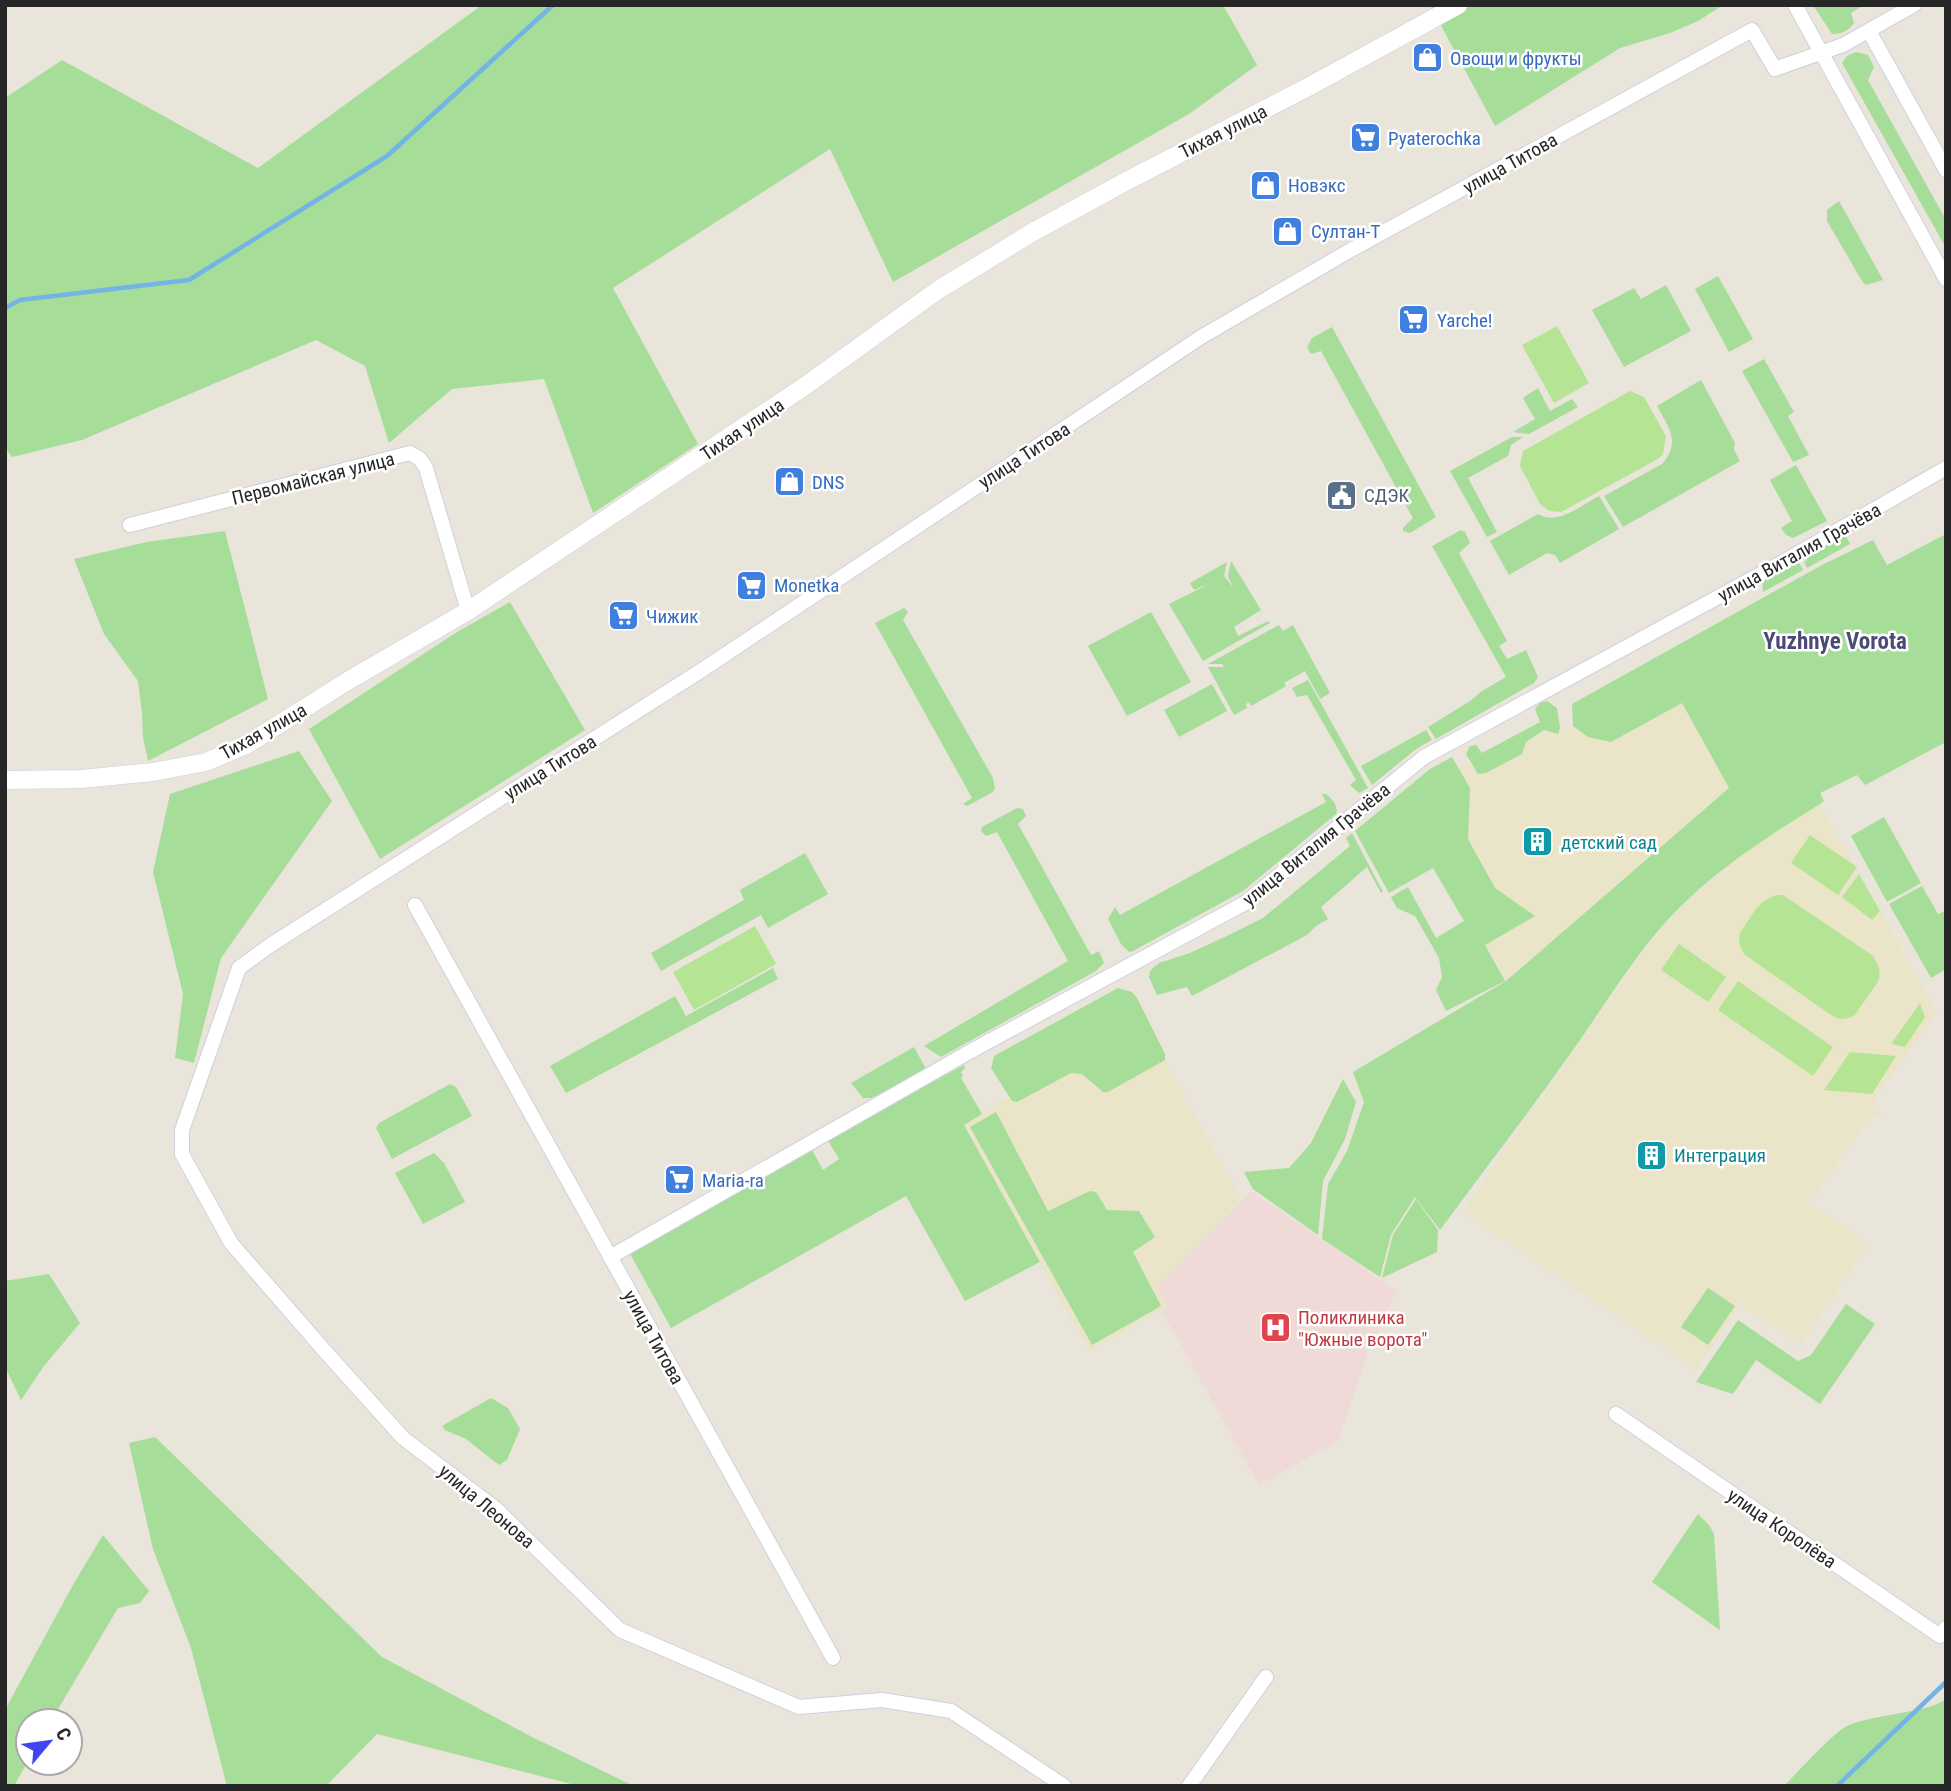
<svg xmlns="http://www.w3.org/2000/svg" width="1951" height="1791" font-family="'Roboto Condensed',sans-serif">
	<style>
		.education { fill: #eae5c9 }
		.medical { fill: #f0dad7 }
		.green { fill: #a5dd99 }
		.pitch { fill: #b5e495 }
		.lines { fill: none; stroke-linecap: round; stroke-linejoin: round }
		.stream { stroke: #72b4e6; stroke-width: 4.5 }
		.minor-casing { stroke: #cfcfe0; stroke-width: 16 }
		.tertiary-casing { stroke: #cfcfe0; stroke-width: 19 }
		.minor { stroke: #fff; stroke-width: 14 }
		.tertiary { stroke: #fff; stroke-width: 18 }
		.labels { text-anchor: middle; stroke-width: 5; stroke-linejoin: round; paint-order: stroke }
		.shop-label { font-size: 19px; fill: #366cbe; stroke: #fff; text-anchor: start }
		.street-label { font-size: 19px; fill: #272727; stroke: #fff }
		.service-label { font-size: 19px; fill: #4e5e75; stroke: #fff; text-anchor: start }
		.culture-label { font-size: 19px; fill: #0d838f; stroke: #fff; text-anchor: start }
		.health-label { font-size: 19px; fill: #be3a42; stroke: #fff; text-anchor: start }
		.quarter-label { font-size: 23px; font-weight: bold; fill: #4b4c75; stroke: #fff }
	</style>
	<rect width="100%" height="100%" fill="#e9e5da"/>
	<!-- education -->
	<g class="education">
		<polygon points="1682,703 1729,788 1506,981 1403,798 1551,718 1557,729 1573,726 1588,737 1611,742"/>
		<polygon points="1820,804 1937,1012 1875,1099 1881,1114 1870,1117 1807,1206 1823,1210 1868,1245 1800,1345 1741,1304 1696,1370 1462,1212 1647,946 1678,909 1730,864 1767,837"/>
		<polygon points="1133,1002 1241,1199 1156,1287 1167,1307 1089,1352 964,1125 1009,1097"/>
	</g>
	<!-- medical -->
	<polygon class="medical" points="1251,1191 1397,1291 1370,1346 1338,1441 1259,1485 1162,1311 1168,1307 1157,1287"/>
	<!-- green -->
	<g class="green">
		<polygon points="482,5 1223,5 1257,65 1189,114 893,282 830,149 613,288 698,444 593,513 544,379 452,389 389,443 365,366 316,340 82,440 12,457 5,447 5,98 62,60 258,168"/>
		<polygon points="1430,5 1723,5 1698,21 1670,33 1620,48 1495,126"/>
		<path d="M 1813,5 L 1864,5 L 1851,13 L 1854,23 C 1848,31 1842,34 1832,34 Z"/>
		<polygon points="1856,52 1868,55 1874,67 1868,80 1946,220 1946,248 1842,63 1847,56"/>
		<polygon points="1839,201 1883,280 1866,285 1862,281 1827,221 1827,210"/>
		<polygon points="1718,276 1753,339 1729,352 1695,289"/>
		<polygon points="1666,285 1691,331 1624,367 1592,310 1634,288 1641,299"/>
		<polygon points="1332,327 1436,517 1410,533 1403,531 1403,528 1413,518 1321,351 1311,354 1307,347 1312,338"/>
		<polygon points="1764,359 1794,412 1788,416 1809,455 1793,462 1742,371"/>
		<path d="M 1701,380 L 1735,443 L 1734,450 L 1740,461 L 1623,527 L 1604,496 L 1662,464 C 1681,442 1669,428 1657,406 Z"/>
		<polygon points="1538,388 1550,411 1572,399 1578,407 1529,434 1513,432 1535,419 1523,398"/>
		<polygon points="1512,437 1523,437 1511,445 1508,456 1468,478 1497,532 1487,537 1450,471"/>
		<polygon points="1796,465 1827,521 1793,538 1786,535 1781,528 1792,521 1770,480"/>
		<path d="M 1599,496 L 1619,529 L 1560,563 L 1555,555 L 1547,553 L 1509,575 L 1490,541 L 1538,514 C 1558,526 1581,505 1599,496 Z"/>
		<polygon points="1461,530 1465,532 1470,543 1459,553 1507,641 1499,646 1507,659 1526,650 1538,677 1534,683 1436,739 1428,727 1470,701 1482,691 1506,677 1432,546"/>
		<polygon points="225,531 268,699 148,761 143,737 142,713 138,681 104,634 74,559 147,542"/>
		<path d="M 1946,534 L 1946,742 L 1865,785 L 1857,775 L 1820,793 L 1824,801 L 1820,804 C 1770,835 1720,867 1679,908 C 1638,949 1607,1002 1573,1050 C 1530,1111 1484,1170 1440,1230 L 1415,1197 L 1391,1235 L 1380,1277 L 1322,1239 L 1328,1184 L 1347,1151 L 1364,1102 L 1353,1072 L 1506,981 L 1729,788 L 1682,703 L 1611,742 L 1588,737 L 1573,726 L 1572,704 L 1822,565 L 1873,540 L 1887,565 Z"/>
		<polygon points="1840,535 1846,536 1850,544 1807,568 1804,562 1807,560 1804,555"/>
		<polygon points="1797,559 1803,570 1763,592 1762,579"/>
		<polygon points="1231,561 1261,610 1234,627 1238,636 1268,621 1270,623 1203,661 1169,604 1211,583 1194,590 1190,583 1227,562 1224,576 1233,587 1228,576"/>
		<polygon points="510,602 585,730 380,859 309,729 457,632"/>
		<polygon points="904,608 908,612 903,620 993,778 995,788 993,792 967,806 963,804 972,798 875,623"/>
		<polygon points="1151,612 1191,682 1127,716 1088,646"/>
		<polygon points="1279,625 1283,631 1293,625 1330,693 1320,699 1305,671 1284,683 1286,686 1251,706 1249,702 1246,704 1247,708 1234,715 1208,667 1224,667 1222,664 1208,664"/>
		<polygon points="1308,680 1368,788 1359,793 1350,785 1356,780 1307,695 1297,697 1292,688"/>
		<polygon points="1212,684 1227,711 1179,737 1164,710"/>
		<polygon points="1547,701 1557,708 1560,728 1558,734 1544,730 1526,742 1522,754 1486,773 1478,774 1466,754 1470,746 1476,745 1482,753 1540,722 1535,709 1540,703"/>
		<polygon points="1426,730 1432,740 1416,749 1372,785 1361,766"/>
		<polygon points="299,751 332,801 221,958 194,1063 175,1058 183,994 153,872 170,794"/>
		<polygon points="1452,757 1470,788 1468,839 1495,888 1535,916 1485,945 1505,981 1446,1011 1436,990 1442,977 1439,958 1415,916 1397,908 1391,897 1408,887 1436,938 1464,921 1433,868 1389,893 1355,831 1430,769"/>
		<path d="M 1322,794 L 1326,794 C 1332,799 1339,806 1336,814 L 1243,891 L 1133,951 L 1129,952 L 1121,944 L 1108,919 L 1115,907 L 1120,915 L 1326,802 Z"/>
		<polygon points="1017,808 1023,809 1026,816 1018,824 1091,955 1099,951 1104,963 1096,971 941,1057 924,1046 1068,961 997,832 986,836 981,831 982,827"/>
		<polygon points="1884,817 1921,883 1887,902 1851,836"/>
		<polygon points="1352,833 1383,892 1381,893 1367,867 1321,907 1328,919 1316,926 1307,935 1192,996 1187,987 1157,995 1149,977 1150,971 1153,968 1159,963 1190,953 1231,934 1263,918 1350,846 1346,838"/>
		<polygon points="805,853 828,894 768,928 761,915 661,971 651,953 744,900 740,890"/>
		<polygon points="1922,886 1938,914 1946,911 1946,969 1931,978 1889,904"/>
		<polygon points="773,968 778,979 566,1093 550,1066 675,996 686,1016"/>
		<polygon points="1118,988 1132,992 1137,998 1165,1054 1165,1060 1108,1092 1103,1092 1082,1074 1071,1073 1017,1102 1012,1101 991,1068 994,1056"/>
		<polygon points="914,1047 926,1069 872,1098 863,1098 851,1083"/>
		<polygon points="964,1065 965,1068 961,1072 963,1076 961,1078 982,1114 964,1125 1040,1262 965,1301 906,1196 671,1328 628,1250 810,1146 823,1170 839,1159 827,1139"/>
		<polygon points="1343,1079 1356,1102 1345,1139 1323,1181 1318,1235 1253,1189 1244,1172 1289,1168 1311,1143"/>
		<polygon points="450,1084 456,1087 472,1116 392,1159 376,1128 379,1123"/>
		<polygon points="996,1112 1048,1211 1090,1191 1096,1192 1107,1210 1139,1211 1155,1237 1133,1252 1161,1306 1092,1345 970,1127"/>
		<polygon points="434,1153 444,1163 465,1202 423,1224 395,1173"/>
		<polygon points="1416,1199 1438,1230 1437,1252 1382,1278 1393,1235"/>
		<polygon points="49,1274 80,1323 44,1366 21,1400 5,1367 5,1281"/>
		<polygon points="1708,1288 1735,1306 1708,1345 1681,1327"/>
		<polygon points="1846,1304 1875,1324 1820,1404 1756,1360 1733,1394 1696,1382 1738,1320 1798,1361 1811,1355"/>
		<polygon points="491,1398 508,1408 520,1429 507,1460 499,1465 466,1439 445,1430 442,1426"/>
		<polygon points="155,1437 382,1657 534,1738 634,1786 575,1785 377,1734 326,1786 227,1786 191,1648 153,1549 129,1443"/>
		<polygon points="1698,1514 1709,1525 1714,1534 1720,1630 1652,1582"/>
		<polygon points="103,1535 149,1591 140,1603 118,1608 51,1721 28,1721 28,1761 14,1786 5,1786 5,1710 74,1583"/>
		<path d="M 1946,1699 L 1946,1786 L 1784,1786 C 1798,1772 1833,1733 1847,1726 C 1873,1714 1928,1713 1946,1699 Z"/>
	</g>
	<!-- pitch -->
	<g class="pitch">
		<polygon points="1557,326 1589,383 1554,403 1522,345"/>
		<polygon points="1630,391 1644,397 1666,436 1663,454 1658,459 1561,512 1549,511 1540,504 1520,466 1523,451"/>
		<polygon points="1810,835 1857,867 1838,895 1791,863"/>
		<polygon points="1859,874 1880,911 1872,920 1842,897"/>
		<path d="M 1783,895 L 1872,955 C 1878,963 1881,970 1879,980 L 1855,1015 C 1847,1019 1842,1020 1834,1017 L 1745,955 C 1740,948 1738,941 1740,933 C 1752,916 1760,895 1783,895 Z"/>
		<polygon points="755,926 776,964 694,1010 673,972"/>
		<polygon points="1679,944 1726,977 1708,1002 1661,970"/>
		<polygon points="1738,981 1833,1047 1813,1076 1718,1010"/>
		<polygon points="1920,1003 1925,1017 1905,1047 1891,1044"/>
		<polygon points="1850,1052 1896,1056 1872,1094 1824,1090"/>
	</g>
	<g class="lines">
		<!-- stream -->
		<g class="stream">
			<polyline points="5,308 20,300 189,280 387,156 553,5"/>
			<polyline points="1837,1786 1946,1682"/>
		</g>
		<defs>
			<g id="minor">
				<polyline points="1795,5 1946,279"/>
				<polyline points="1869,31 1946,170"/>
				<polyline points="130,525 410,453 420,459 426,468 468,611"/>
				<polyline points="415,905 833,1658"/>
				<polyline points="610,1257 971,1051 1245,903 1424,757 1788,559 1946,468"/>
				<polyline points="1616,1414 1940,1636 1946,1628"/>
				<polyline points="1064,1786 951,1711 882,1700 799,1707 620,1630 495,1508 403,1438 323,1349 231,1243 182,1154 182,1130 239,968 269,946 705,668 1201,337 1349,251 1752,30 1775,69 1843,45 1914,5"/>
				<polyline points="1189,1786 1266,1677"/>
			</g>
			<polyline id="tertiary" points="5,780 81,779 153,772 206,762 248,744 346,682 468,611 805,386 938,290 1033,232 1123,183 1308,87 1458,5"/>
		</defs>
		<!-- minor casing -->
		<use href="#minor" class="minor-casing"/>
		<!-- tertiary casing -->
		<use href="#tertiary" class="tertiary-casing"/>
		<!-- minor -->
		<use href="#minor" class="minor"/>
		<!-- tertiary -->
		<use href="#tertiary" class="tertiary"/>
	</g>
	<!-- icons -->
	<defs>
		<symbol id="shop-square" viewBox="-11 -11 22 22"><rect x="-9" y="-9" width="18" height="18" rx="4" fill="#3f7fe0" stroke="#fff"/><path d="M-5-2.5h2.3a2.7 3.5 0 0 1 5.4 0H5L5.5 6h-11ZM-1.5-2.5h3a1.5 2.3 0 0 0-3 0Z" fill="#fff"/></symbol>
		<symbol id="supermarket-square" viewBox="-11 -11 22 22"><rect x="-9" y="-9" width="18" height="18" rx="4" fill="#3f7fe0" stroke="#fff"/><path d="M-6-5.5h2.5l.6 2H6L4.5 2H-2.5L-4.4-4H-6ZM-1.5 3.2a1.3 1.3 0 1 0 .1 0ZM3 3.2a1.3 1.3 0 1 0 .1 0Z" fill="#fff"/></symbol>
		<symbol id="civic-square" viewBox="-11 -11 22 22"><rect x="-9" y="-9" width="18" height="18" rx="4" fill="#5c6f8a" stroke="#fff"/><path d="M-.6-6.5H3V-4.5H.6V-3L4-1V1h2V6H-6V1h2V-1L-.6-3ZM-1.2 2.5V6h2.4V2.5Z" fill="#fff"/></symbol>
		<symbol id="building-square" viewBox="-11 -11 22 22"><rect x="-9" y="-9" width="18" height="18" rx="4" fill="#0f9aa8" stroke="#fff"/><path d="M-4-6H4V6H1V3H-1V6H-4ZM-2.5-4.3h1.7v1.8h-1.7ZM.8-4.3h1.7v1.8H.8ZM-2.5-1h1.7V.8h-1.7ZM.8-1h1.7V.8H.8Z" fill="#fff"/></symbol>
		<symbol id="hospital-square" viewBox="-11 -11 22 22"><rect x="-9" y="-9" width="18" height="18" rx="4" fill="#e0444e" stroke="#fff"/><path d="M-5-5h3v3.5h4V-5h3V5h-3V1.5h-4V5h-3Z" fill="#fff"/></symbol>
	</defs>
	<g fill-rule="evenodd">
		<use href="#shop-square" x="1410" y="40" width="35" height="35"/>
		<use href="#supermarket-square" x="1348" y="120" width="35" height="35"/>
		<use href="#shop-square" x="1248" y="168" width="35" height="35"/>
		<use href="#shop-square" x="1270" y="214" width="35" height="35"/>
		<use href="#supermarket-square" x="1396" y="302" width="35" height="35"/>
		<use href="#shop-square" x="772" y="464" width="35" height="35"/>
		<use href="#civic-square" x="1324" y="478" width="35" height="35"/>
		<use href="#supermarket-square" x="734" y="568" width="35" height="35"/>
		<use href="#supermarket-square" x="606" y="598" width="35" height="35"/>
		<use href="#building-square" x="1520" y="824" width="35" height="35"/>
		<use href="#building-square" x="1634" y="1138" width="35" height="35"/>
		<use href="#supermarket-square" x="662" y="1162" width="35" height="35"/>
		<use href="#hospital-square" x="1258" y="1310" width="35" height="35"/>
	</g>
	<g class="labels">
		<!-- shop labels -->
		<g class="shop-label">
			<text x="1450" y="65">Овощи и фрукты</text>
			<text x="1388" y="145">Pyaterochka</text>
			<text x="1288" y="192">Новэкс</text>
			<text x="1311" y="238">Султан-Т</text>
			<text x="1437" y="327">Yarche!</text>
			<text x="812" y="489">DNS</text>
			<text x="774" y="592">Monetka</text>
			<text x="646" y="623">Чижик</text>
			<text x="702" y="1187">Maria-ra</text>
		</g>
		<!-- street labels -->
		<g class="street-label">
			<text transform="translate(1223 131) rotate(-27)" y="7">Тихая улица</text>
			<text transform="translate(1510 163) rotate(-29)" y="7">улица Титова</text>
			<text transform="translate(742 429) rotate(-34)" y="7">Тихая улица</text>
			<text transform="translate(1024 455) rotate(-33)" y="7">улица Титова</text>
			<text transform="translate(313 478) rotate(-14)" y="7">Первомайская улица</text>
			<text transform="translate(1799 552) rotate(-29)" y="7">улица Виталия Грачёва</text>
			<text transform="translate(263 731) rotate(-29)" y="7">Тихая улица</text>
			<text transform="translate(550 767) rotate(-32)" y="7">улица Титова</text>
			<text transform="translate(1316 844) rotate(-39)" y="7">улица Виталия Грачёва</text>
			<text transform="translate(654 1337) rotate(61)" y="7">улица Титова</text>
			<text transform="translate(487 1506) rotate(40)" y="7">улица Леонова</text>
			<text transform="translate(1782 1528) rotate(34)" y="7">улица Королёва</text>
		</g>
		<!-- service labels -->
		<g class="service-label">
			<text x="1364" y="502">СДЭК</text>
		</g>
		<!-- culture labels -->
		<g class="culture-label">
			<text x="1561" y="849">детский сад</text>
			<text x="1674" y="1162">Интеграция</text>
		</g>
		<!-- health labels -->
		<g class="health-label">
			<text x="1298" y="1324">Поликлиника<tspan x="1298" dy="22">"Южные ворота"</tspan></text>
		</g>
		<!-- quarter labels -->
		<g class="quarter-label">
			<text x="1835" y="649">Yuzhnye Vorota</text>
		</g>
	</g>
	<!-- border -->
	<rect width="1951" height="1791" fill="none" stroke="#272727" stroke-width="14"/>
	<!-- north arrow -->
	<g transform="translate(49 1742) rotate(61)"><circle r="33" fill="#ffffff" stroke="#a9a9a9" stroke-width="2"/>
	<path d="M0-5L12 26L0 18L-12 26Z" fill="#4245ee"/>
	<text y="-10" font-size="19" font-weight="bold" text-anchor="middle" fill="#272727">С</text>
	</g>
</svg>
